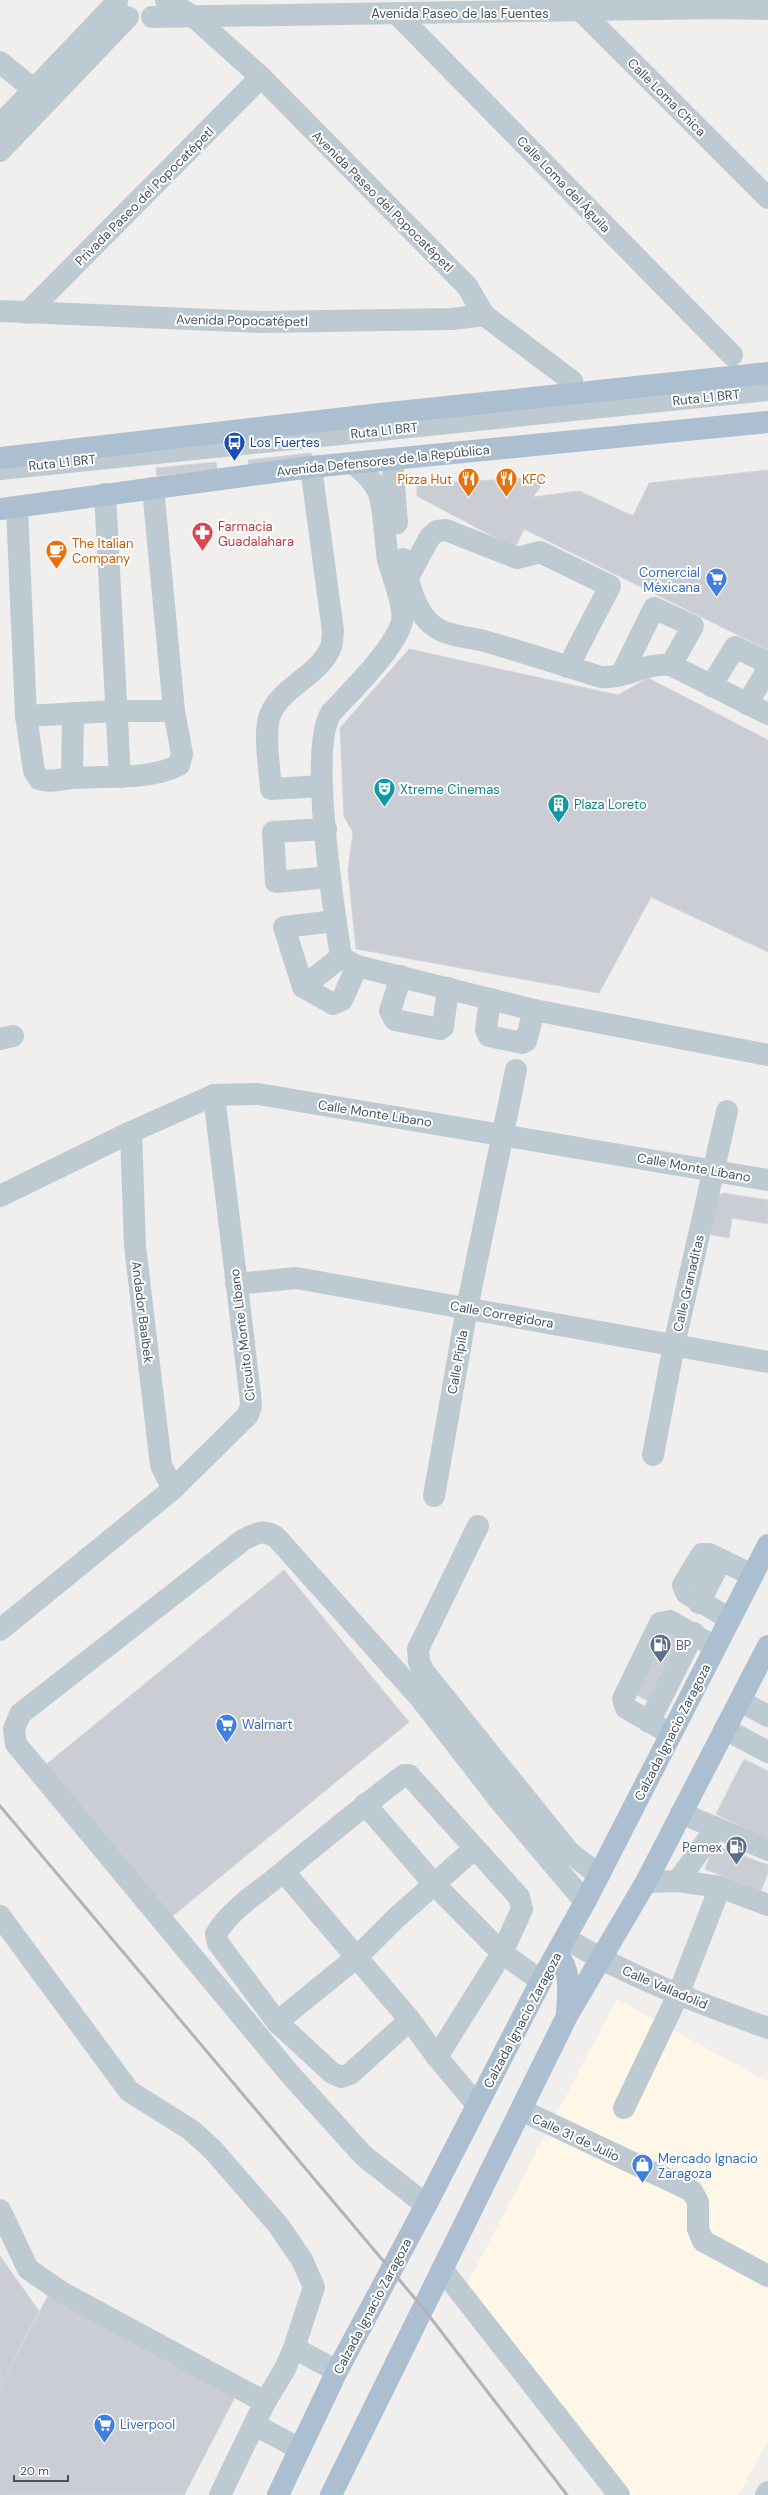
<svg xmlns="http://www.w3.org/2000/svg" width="768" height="2495" font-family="'DM Sans',sans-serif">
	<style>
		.commercial { fill: #fef6e6 }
		.building { fill: #caced4; stroke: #d2d5db }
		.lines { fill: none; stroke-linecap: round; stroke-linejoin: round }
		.minor { stroke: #bdcad2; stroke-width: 22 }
		.major { stroke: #abbfd1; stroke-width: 22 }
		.rail { stroke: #b0b4ba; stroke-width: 3 }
		.labels { text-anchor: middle; stroke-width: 4; stroke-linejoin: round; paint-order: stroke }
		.street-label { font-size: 13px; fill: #45535e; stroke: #fff }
		.transit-label { font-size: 13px; fill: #164399; stroke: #fff; text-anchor: start }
		.food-label { font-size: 13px; fill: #c56008; stroke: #fff; text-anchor: start }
		.health-label { font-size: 13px; fill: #be3a42; stroke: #fff; text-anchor: start }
		.shop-label { font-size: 13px; fill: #366cbe; stroke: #fff; text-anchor: start }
		.culture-label { font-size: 13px; fill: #0d838f; stroke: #fff; text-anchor: start }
		.service-label { font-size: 13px; fill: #4e5e75; stroke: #fff; text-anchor: start }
	</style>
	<rect width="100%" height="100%" fill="#f1eeee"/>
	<!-- commercial -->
	<polygon class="commercial" points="617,1999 768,2082 768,2439 739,2495 627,2495 465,2288"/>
	<!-- building -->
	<g class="building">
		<polygon points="311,453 312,459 249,466 248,460"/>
		<polygon points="216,462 217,469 157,476 156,468"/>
		<polygon points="768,470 768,650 524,529 515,548 417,496 417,484 547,477 533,497 579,491 633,516 649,483"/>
		<polygon points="409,649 618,695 648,678 768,740 768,952 651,897 599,993 356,949 348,871 353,832 344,817 340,728"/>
		<polygon points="723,1193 768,1200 768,1224 732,1218 729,1238 708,1234 713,1200"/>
		<polygon points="284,1570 409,1722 169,1919 43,1767"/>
		<polygon points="671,1627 687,1636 650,1702 633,1693"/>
		<polygon points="744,1759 768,1771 768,1840 716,1814"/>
		<polygon points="714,1845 768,1865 768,1873 761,1891 705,1869"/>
		<polygon points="0,2256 39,2311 0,2387"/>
		<polygon points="48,2296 237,2393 184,2495 0,2495 0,2387"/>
	</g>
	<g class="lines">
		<!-- minor -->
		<g class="minor">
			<polyline points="166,0 194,17 261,77 467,286 484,315 572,381"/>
			<polyline points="574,7 582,12 768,198"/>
			<polyline points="396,13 732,355"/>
			<polyline points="152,17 718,8 768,9"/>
			<polyline points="0,62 34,90"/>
			<polyline points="0,125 117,2"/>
			<polyline points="0,151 128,17"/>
			<polyline points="0,311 261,322 452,319 484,315"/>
			<polyline points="27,313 261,77"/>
			<polyline points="392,459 397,523"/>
			<path d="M 311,467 L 333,631 C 332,637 333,644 330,649 C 318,676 281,687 270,715 C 263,732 270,770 271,789 L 322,786"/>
			<polyline points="1,469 768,390"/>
			<polyline points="105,494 120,777"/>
			<polyline points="17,508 26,716 115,711 174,711 153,488"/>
			<path d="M 403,559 C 408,579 413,606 428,621 C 443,637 464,636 484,641 C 523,652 562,665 601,677 C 625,679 646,662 671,665 L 768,714"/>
			<polyline points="408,577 430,537 437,531 446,530 517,558 540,552 610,586 568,667"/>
			<polyline points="621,675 654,608 693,626 671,665"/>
			<polyline points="711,686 735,647 768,663"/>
			<polyline points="747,704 768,669"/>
			<path d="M 26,716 L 34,771 L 39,779 C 51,783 60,779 72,778 C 107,775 148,781 179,765 L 182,754 L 174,711"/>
			<polyline points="72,778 73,713"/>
			<polyline points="326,829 273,832 276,882 330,877"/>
			<path d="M 341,957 C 334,910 308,749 331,713 C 352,690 390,654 401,625 C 407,611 392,575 388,560 C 385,543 384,503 378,491 C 373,480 363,471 354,464"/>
			<polyline points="341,957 357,966 534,1010 768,1055"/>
			<polyline points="341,957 303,987 333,1004 342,1000 357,966"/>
			<polyline points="401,976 390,1011 395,1020 440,1029 443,1027 448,988"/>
			<polyline points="303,987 284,927 335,921"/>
			<polyline points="490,999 486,1030 489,1036 522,1043 526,1041 534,1010"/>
			<polyline points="0,1039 13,1036"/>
			<polyline points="131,1132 135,1246 161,1465 173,1489"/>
			<polyline points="0,1196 131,1132 214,1095 258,1094 768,1180"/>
			<polyline points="236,1284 296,1278 768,1362"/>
			<polyline points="653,1455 674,1345 727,1111"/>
			<polyline points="434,1496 467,1308 516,1070"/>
			<polyline points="478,1526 418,1649 419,1662 424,1672 569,1852 599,1875"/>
			<polyline points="699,1603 721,1560"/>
			<polyline points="730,1619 686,1593 683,1585 702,1554 709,1554 752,1575"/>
			<polyline points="0,1630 173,1489 248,1415 251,1406 250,1394 214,1095"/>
			<polyline points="740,1701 768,1716"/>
			<polyline points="649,1722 694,1633"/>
			<polyline points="725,1729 768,1752"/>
			<polyline points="671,1734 626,1708 623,1699 660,1623 670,1621 715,1647"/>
			<polyline points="365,1804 434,1884 502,1953 541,1981"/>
			<polyline points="681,1813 768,1850"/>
			<polyline points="284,1872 410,2020 437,2057 477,2105"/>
			<polyline points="678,1881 716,1828"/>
			<polyline points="646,1882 678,1881 720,1887 768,1905"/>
			<polyline points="0,1916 129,2091 191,2130 213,2150 279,2226 302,2260 314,2287 294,2348 285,2369 265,2402 220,2495"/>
			<path d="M 565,1938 C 629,1977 698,2003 768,2028"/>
			<path d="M 410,2020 L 350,2074 L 341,2077 L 332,2073 L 277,2022 L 218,1943 L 216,1934 C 231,1908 261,1891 283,1872 C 323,1839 363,1806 404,1775 L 409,1775 L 519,1897 L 522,1909 L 502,1953 L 437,2057"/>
			<polyline points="277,2022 357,1957 396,1918 474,1849"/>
			<polyline points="624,2108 678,1995 720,1887"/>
			<polyline points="521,2110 692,2191 698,2202 698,2229 703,2241 768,2276"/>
			<path d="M 426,2205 L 364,2156 L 289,2073 L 16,1744 L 14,1729 L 20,1714 L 243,1540 C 256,1533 263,1529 276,1537 L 421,1699 L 500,1801 L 585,1902"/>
			<polyline points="0,2210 28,2269 63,2293 265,2402"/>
			<polyline points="442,2269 619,2495"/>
			<polyline points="294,2348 337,2371"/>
			<polyline points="255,2425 300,2449"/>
			<polyline points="766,2495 768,2492"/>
		</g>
		<!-- major -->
		<g class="major">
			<polyline points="0,458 389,413 768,373"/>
			<polyline points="0,509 311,467 768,422"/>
			<path d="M 557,1954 C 572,1971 568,1992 567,2013"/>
			<polyline points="278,2495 337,2371 426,2205 541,1981 585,1902 768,1545"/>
			<polyline points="331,2495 567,2016 646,1882 768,1646"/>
		</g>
		<!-- rail -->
		<polyline class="rail" points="0,1806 423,2308 567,2495"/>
	</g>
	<!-- icons -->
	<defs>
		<symbol id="bus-pin" viewBox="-11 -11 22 30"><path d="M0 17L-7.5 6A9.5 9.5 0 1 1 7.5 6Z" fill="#1a4fb4" stroke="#fff"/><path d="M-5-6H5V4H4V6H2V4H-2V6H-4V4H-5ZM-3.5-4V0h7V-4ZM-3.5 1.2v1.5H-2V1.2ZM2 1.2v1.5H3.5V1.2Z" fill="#fff"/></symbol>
		<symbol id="restaurant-pin" viewBox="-11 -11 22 30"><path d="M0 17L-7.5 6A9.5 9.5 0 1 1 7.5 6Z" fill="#e8710a" stroke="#fff"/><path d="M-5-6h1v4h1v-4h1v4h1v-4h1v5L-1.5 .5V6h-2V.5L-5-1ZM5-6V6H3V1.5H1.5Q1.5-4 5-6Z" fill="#fff"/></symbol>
		<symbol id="pharmacy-pin" viewBox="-11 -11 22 30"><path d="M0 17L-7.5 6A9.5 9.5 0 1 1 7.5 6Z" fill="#e0444e" stroke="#fff"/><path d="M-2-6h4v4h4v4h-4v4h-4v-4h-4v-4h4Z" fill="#fff"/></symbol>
		<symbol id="cafe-pin" viewBox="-11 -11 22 30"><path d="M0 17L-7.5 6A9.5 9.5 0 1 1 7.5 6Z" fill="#e8710a" stroke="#fff"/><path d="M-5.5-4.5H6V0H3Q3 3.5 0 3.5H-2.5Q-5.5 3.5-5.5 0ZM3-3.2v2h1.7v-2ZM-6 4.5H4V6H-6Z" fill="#fff"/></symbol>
		<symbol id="supermarket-pin" viewBox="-11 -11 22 30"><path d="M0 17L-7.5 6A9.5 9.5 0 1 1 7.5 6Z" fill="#3f7fe0" stroke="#fff"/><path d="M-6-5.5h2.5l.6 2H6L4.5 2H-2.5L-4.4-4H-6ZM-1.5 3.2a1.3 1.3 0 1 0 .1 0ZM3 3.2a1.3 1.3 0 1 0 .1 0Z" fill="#fff"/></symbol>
		<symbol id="theatre-pin" viewBox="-11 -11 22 30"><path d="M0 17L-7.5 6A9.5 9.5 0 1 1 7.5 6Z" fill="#0f9aa8" stroke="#fff"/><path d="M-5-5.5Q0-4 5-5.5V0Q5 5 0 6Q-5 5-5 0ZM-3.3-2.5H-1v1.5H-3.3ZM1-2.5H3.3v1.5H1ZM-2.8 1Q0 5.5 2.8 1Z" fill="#fff"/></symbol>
		<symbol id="building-pin" viewBox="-11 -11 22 30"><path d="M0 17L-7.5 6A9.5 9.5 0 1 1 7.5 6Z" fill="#0f9aa8" stroke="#fff"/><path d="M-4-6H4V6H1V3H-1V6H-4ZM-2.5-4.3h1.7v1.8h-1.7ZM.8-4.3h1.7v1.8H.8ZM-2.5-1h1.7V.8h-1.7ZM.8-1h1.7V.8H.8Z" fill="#fff"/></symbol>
		<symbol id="fuel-pin" viewBox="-11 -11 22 30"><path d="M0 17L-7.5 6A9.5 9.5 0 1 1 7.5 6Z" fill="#5c6f8a" stroke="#fff"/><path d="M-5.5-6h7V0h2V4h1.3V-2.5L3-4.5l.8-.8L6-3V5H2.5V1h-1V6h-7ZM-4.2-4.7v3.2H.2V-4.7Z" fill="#fff"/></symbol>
		<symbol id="shop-pin" viewBox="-11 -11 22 30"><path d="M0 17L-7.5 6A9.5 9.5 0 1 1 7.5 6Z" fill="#3f7fe0" stroke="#fff"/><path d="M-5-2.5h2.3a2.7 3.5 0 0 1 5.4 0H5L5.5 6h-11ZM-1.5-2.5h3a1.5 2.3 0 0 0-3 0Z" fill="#fff"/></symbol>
	</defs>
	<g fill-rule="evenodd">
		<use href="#bus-pin" x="222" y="430" width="25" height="34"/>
		<use href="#restaurant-pin" x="456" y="466" width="25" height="34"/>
		<use href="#restaurant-pin" x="494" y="466" width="25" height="34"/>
		<use href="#pharmacy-pin" x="190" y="520" width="25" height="34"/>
		<use href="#cafe-pin" x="44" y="538" width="25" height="34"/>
		<use href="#supermarket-pin" x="704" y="566" width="25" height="34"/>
		<use href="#theatre-pin" x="372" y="776" width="25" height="34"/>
		<use href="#building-pin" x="546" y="792" width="25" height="34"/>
		<use href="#fuel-pin" x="648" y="1632" width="25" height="34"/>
		<use href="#supermarket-pin" x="214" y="1712" width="25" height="34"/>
		<use href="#fuel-pin" x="724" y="1834" width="25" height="34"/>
		<use href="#shop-pin" x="630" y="2152" width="25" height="34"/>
		<use href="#supermarket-pin" x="92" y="2412" width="25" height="34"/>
	</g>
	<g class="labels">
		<!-- street labels -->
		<g class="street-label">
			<text x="460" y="18">Avenida Paseo de las Fuentes</text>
			<text transform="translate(667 97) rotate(45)" y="5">Calle Loma Chica</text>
			<text transform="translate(564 184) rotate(46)" y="5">Calle Loma del Águila</text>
			<text transform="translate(144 196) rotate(-45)" y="5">Privada Paseo del Popocatépetl</text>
			<text transform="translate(383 201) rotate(45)" y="5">Avenida Paseo del Popocatépetl</text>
			<text transform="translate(242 320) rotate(1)" y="5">Avenida Popocatépetl</text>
			<text transform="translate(706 397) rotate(-6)" y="5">Ruta L1 BRT</text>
			<text transform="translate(384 430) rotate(-6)" y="5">Ruta L1 BRT</text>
			<text transform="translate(383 460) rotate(-6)" y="5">Avenida Defensores de la República</text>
			<text transform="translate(62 462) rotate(-6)" y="5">Ruta L1 BRT</text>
			<text transform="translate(375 1113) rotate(9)" y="5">Calle Monte Líbano</text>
			<text transform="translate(694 1167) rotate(10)" y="5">Calle Monte Líbano</text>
			<text transform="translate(688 1283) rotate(-77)" y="5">Calle Granaditas</text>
			<text transform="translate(143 1312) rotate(83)" y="5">Andador Baalbek</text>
			<text transform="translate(502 1314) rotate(10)" y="5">Calle Corregidora</text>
			<text transform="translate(242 1335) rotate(-97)" y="5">Circuito Monte Líbano</text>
			<text transform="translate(457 1362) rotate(-80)" y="5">Calle Pípila</text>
			<text transform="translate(672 1732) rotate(-63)" y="5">Calzada Ignacio Zaragoza</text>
			<text transform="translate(665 1987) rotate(23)" y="5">Calle Valladolid</text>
			<text transform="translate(522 2020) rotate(-62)" y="5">Calzada Ignacio Zaragoza</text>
			<text transform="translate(576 2137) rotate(25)" y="5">Calle 31 de Julio</text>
			<text transform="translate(372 2306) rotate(-62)" y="5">Calzada Ignacio Zaragoza</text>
		</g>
		<!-- transit labels -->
		<g class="transit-label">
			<text x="250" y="447">Los Fuertes</text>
		</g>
		<!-- food labels -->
		<g class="food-label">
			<text x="452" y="484" text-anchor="end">Pizza Hut</text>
			<text x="522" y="484">KFC</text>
			<text x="72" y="548">The Italian<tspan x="72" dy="15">Company</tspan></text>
		</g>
		<!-- health labels -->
		<g class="health-label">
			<text x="218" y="531">Farmacia<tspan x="218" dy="15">Guadalahara</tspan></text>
		</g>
		<!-- shop labels -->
		<g class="shop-label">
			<text x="700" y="577" text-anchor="end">Comercial<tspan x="700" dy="15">Méxicana</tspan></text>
			<text x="242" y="1729">Walmart</text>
			<text x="658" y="2163">Mercado Ignacio<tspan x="658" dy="15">Zaragoza</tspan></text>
			<text x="120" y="2429">Liverpool</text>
		</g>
		<!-- culture labels -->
		<g class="culture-label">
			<text x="400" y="794">Xtreme Cinemas</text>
			<text x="574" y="809">Plaza Loreto</text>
		</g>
		<!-- service labels -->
		<g class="service-label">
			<text x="676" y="1650">BP</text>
			<text x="722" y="1852" text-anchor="end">Pemex</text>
		</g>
	</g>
	<!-- scale -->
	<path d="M14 2475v6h54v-6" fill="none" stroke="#45535e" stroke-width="2"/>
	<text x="20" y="2475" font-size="12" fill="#45535e" stroke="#ffffff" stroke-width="3" paint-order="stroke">20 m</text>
</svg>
